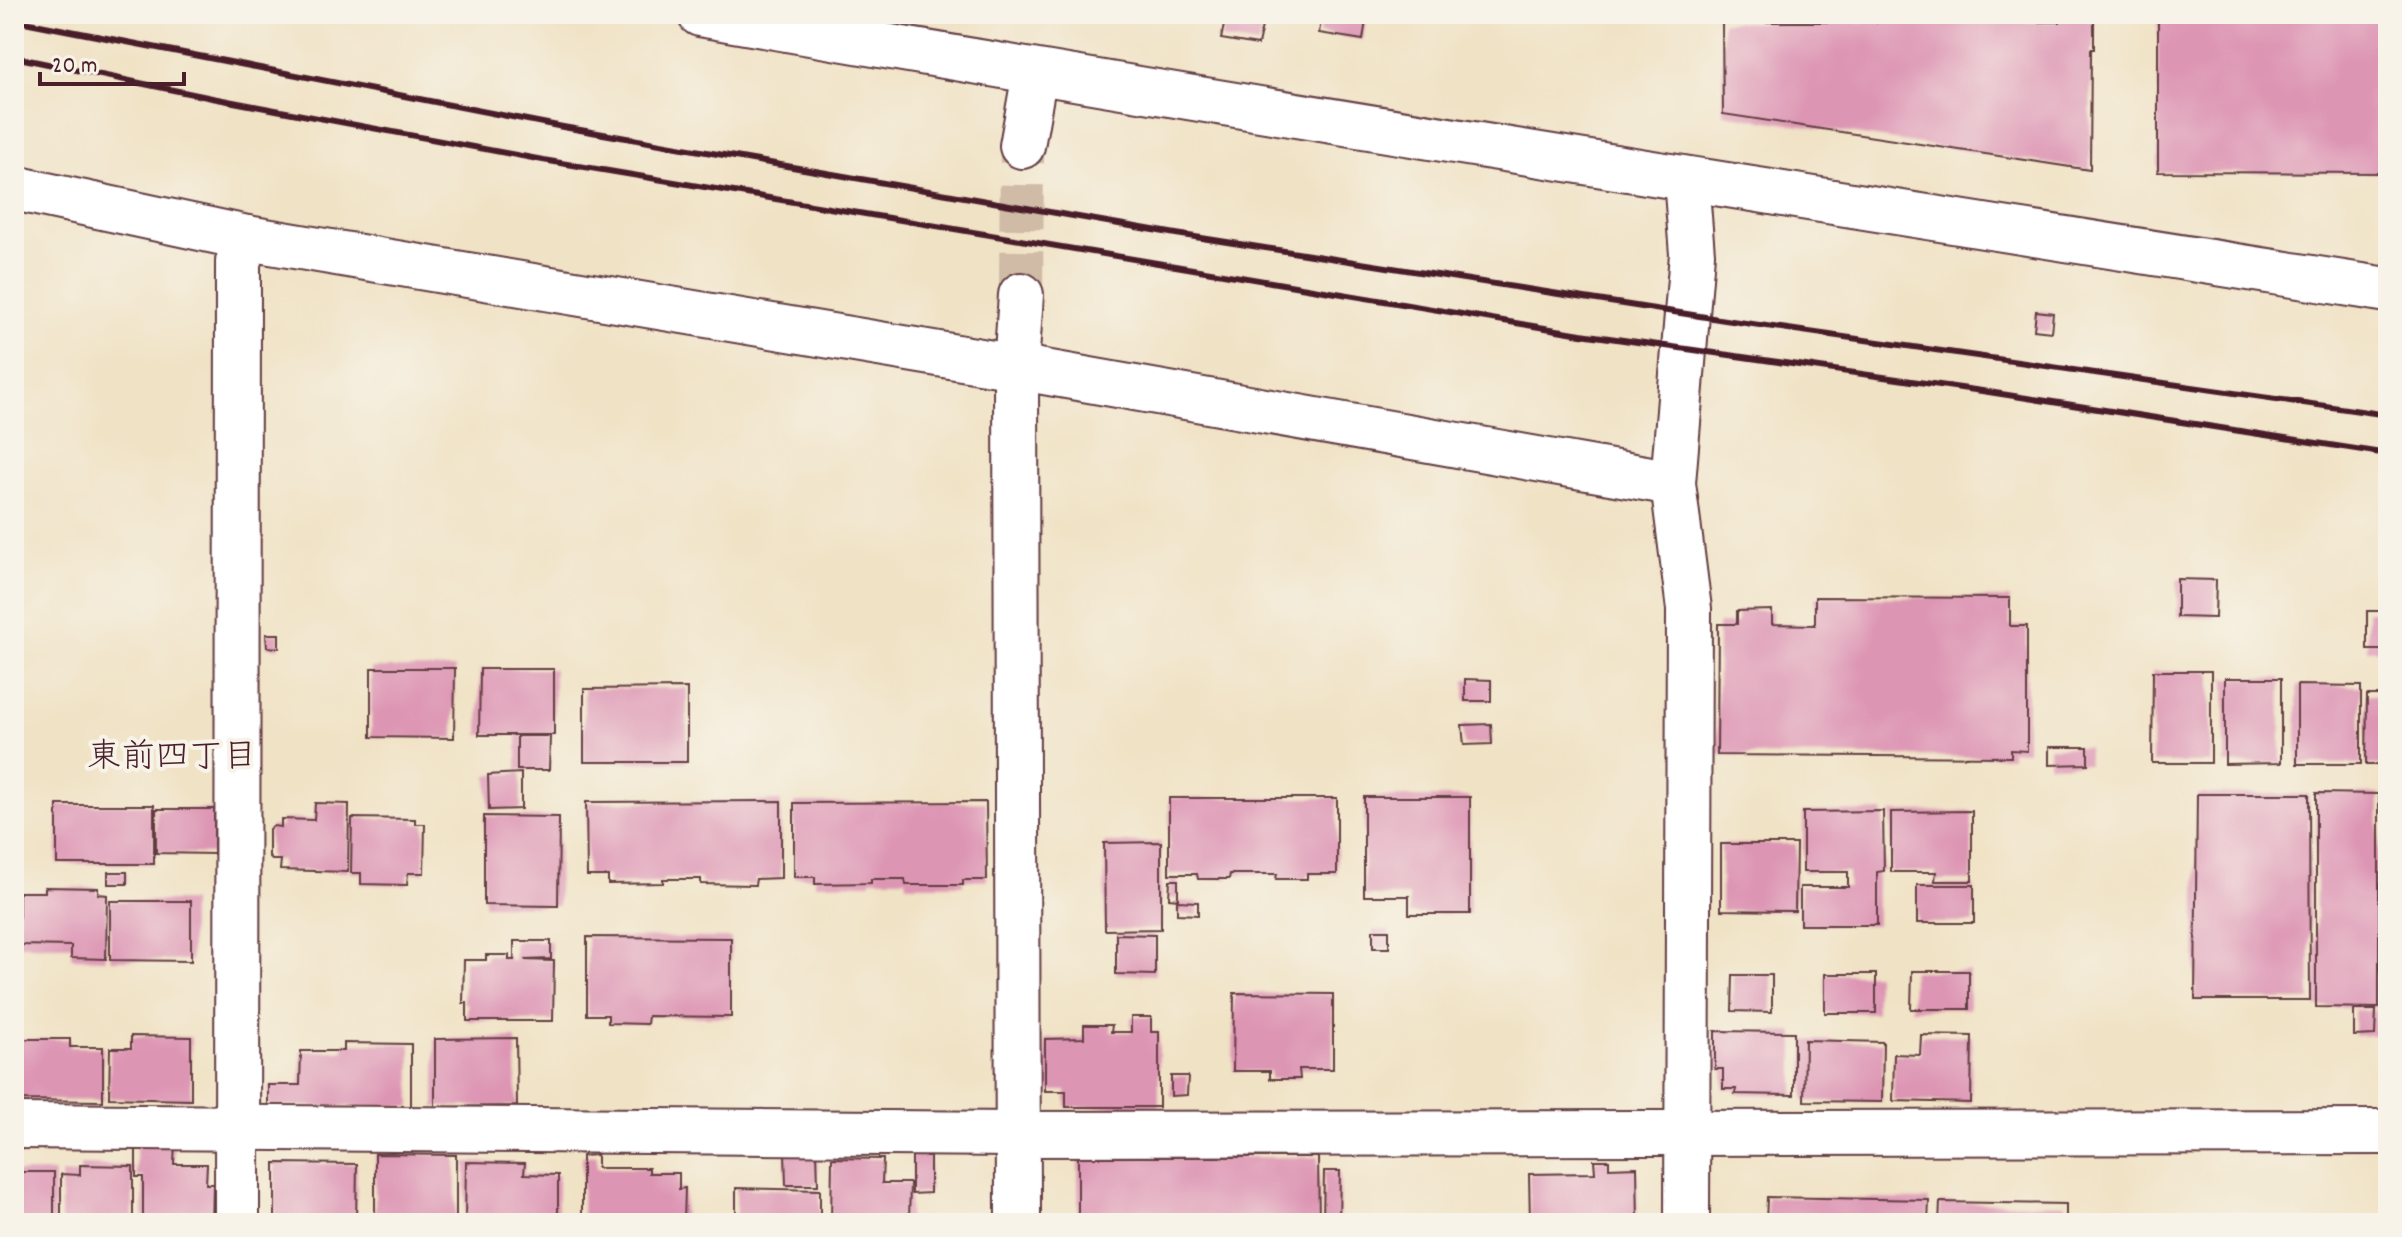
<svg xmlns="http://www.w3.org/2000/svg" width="2402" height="1237" font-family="Dekko,'Klee One',sans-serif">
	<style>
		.building { fill: #dd95b4 }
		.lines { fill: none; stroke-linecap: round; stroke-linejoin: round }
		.minor-tunnel { stroke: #cfbba6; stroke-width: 44; stroke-dasharray: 44 22; stroke-linecap: butt }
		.minor-casing { stroke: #633c42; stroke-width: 48 }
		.tertiary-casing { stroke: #633c42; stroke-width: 48 }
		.minor { stroke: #fff; stroke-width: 44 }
		.tertiary { stroke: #fff; stroke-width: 44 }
		.rail { stroke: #4a1f2b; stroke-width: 6 }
		.labels { text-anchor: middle; stroke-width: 8; stroke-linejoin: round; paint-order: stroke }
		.neighbourhood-label { font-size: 34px; fill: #4a1f2b; stroke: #f7f3e8 }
	</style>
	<rect width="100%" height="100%" fill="#f7f3e8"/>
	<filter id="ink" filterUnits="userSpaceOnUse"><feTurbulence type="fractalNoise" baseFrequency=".0125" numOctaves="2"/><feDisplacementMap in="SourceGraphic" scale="16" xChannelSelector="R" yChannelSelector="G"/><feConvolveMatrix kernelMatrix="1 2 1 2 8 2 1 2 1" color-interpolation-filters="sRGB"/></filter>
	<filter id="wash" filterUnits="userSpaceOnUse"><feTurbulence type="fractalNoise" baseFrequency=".006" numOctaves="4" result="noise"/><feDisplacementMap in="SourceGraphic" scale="32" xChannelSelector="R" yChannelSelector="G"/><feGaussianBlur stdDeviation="1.8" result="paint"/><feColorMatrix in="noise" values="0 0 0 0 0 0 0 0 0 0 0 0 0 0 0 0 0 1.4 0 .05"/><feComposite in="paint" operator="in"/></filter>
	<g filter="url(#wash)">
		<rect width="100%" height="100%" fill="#f0e2c5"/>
		<g id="blocks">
			<!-- building -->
			<g class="building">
				<polygon points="1226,14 1271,14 1270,24 1225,18"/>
				<polygon points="1322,14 1367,14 1363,40 1319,33"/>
				<polygon points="2060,14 2094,14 2094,49 2091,49 2090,170 1723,114 1722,22 2060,22"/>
				<polygon points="2158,14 2388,14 2388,173 2158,172"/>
				<polygon points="1225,20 1262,26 1258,45 1221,39"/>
				<polygon points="2036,311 2053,313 2051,332 2034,330"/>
				<polygon points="2177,579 2216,580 2215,618 2177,617"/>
				<polygon points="1815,597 2010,598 2010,626 2027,626 2027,751 2011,750 2011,757 1717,755 1718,624 1737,624 1737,611 1772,610 1772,624 1815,625"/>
				<rect x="2367" y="611" width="21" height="39"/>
				<polygon points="266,634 279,634 279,648 267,647"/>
				<polygon points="371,668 455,668 454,738 371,737"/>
				<polygon points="480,669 554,669 554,735 479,735"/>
				<polygon points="2153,671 2211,671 2211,763 2152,763"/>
				<polygon points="2225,678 2281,678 2281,763 2225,764"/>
				<polygon points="1465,679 1491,680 1491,701 1465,701"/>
				<polygon points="2297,685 2361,686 2361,764 2297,764"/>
				<polygon points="687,688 687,762 584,762 584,689"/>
				<polygon points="2367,695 2388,695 2388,765 2366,765"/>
				<polygon points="1491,724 1492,744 1464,745 1462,725"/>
				<polygon points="517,736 550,736 549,770 517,770"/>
				<polygon points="2049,747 2088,747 2088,764 2049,765"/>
				<polygon points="521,773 521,809 489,810 488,775"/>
				<polygon points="2316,793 2379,794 2379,1008 2316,1007"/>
				<polygon points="2197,794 2309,794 2310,1000 2195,1000"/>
				<polygon points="1364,797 1470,797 1470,914 1409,914 1409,896 1364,896"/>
				<polygon points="1169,798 1337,798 1337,874 1307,874 1307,879 1276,879 1277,874 1230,874 1229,879 1198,879 1197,874 1169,874"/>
				<polygon points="781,801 781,878 756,879 755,885 701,884 701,879 663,879 663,883 608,884 608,876 587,876 586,802"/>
				<polygon points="986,802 987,880 963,880 963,885 906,885 905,879 871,879 871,883 815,884 815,877 794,877 794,803"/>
				<polygon points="315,803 349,804 348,872 280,870 281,860 272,860 269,857 269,829 273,826 281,827 281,819 314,820"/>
				<rect x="57" y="805" width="97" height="59"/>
				<polygon points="156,809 214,809 214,854 156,853"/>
				<polygon points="1883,811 1884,871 1877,872 1877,925 1800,925 1800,887 1848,887 1848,872 1803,872 1803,812"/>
				<polygon points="1972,811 1972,881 1935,881 1936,872 1891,872 1891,812"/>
				<polygon points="484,816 559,817 558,906 484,905"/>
				<polygon points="352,818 415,819 415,824 425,824 424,873 408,873 407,885 361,884 361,873 351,873"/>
				<polygon points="1161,842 1161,929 1105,930 1104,843"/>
				<polygon points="1721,844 1796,844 1795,911 1721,910"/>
				<rect x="108" y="872" width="19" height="12"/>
				<polygon points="1170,880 1178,880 1178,899 1169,898"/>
				<rect x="1917" y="885" width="57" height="38"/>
				<polygon points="45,887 98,888 98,894 107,895 106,959 71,958 71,946 19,945 19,892 45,892"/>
				<polygon points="110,901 191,901 191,961 110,960"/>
				<polygon points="1177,901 1198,902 1198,915 1177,914"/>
				<rect x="1373" y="930" width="16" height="18"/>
				<polygon points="1116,934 1155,935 1155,975 1116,974"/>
				<polygon points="587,937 731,938 731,1017 648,1016 647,1024 608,1023 608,1015 587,1015"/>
				<polygon points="514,941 551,941 551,959 525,960 554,961 553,1021 467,1021 467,1003 463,1003 464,960 486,960 486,955 509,955 509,960 514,960"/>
				<polygon points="1912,971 1969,971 1969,1009 1911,1009"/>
				<rect x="1825" y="974" width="51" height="39"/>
				<polygon points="1733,975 1772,975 1772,1012 1732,1011"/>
				<polygon points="1234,993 1333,994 1333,1069 1299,1069 1300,1079 1270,1079 1270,1071 1233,1071"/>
				<polygon points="2354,1010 2376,1010 2375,1035 2354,1036"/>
				<polygon points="1131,1017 1151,1017 1151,1032 1159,1032 1159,1107 1066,1107 1066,1091 1045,1091 1045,1039 1084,1038 1084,1025 1112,1025 1111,1032 1131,1032"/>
				<polygon points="1715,1031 1794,1032 1794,1095 1735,1094 1736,1089 1723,1089 1723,1069 1715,1069"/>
				<polygon points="1921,1035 1972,1036 1971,1103 1893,1101 1894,1054 1920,1055"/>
				<polygon points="131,1036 191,1037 191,1100 109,1098 110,1048 131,1048"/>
				<polygon points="516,1038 517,1106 435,1107 435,1039"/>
				<polygon points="17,1039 70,1039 70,1047 103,1047 103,1101 17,1100"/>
				<polygon points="1805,1040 1883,1042 1882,1102 1804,1101"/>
				<polygon points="344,1043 411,1044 411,1107 268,1106 268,1085 300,1085 301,1051 344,1051"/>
				<polygon points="1171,1076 1188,1076 1187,1095 1171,1096"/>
				<polygon points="136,1142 175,1142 174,1164 207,1164 206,1184 213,1184 212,1223 143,1223 143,1177 136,1177"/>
				<polygon points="912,1150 930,1151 930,1193 912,1194"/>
				<polygon points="817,1151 818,1185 786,1185 785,1152"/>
				<polygon points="375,1154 456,1155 456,1223 375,1222"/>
				<polygon points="597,1155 597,1168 649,1168 649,1173 679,1173 679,1189 685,1188 684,1223 582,1223 582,1156"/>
				<polygon points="1078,1157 1318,1157 1319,1223 1078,1223"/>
				<polygon points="832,1158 883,1159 882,1183 910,1183 909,1223 831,1223"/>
				<polygon points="1594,1160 1609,1160 1609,1168 1637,1167 1638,1223 1530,1223 1529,1174 1595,1173"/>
				<polygon points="466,1162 525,1163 524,1174 558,1175 558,1223 465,1223"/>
				<polygon points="275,1163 357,1164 356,1223 275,1223"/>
				<polygon points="80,1165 133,1166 133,1223 61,1223 61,1174 80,1175"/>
				<polygon points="1324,1171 1340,1171 1339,1223 1323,1223"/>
				<rect x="14" y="1172" width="40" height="51"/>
				<polygon points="736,1188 820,1190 820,1223 736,1223"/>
				<polygon points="1767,1197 1929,1200 1928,1223 1766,1223"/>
				<polygon points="1940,1202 2066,1204 2066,1223 1939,1223"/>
			</g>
		</g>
	</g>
	<g filter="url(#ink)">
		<use href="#blocks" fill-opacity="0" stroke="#633c42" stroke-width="2"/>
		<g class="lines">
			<!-- minor-tunnel -->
			<polyline class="minor-tunnel" points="1021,295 1022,146"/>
			<defs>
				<g id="minor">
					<polyline points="1022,146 1035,73"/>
					<polyline points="1686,179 1692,254 1673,483 1689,609 1687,1223"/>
					<polyline points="14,188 247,238 1016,367 1673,483"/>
					<polyline points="14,1126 1018,1134 2388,1132"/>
					<polyline points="237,1223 238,262 247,238"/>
					<polyline points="1018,1223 1016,367 1021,295"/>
				</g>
				<path id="tertiary" d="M 700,14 C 1261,112 1825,201 2388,290"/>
			</defs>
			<!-- minor casing -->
			<use href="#minor" class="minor-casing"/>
			<!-- tertiary casing -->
			<use href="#tertiary" class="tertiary-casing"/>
			<!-- minor -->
			<use href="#minor" class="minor"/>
			<!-- tertiary -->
			<use href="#tertiary" class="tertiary"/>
			<!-- rail -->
			<g class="rail">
				<polyline points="14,20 563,127 1176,234 1725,320 2388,415"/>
				<polyline points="14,57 212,98 543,160 1581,334 1982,391 2388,454"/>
			</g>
		</g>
	</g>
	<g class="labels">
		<!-- neighbourhood labels -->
		<g class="neighbourhood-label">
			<text x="172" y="766">東前四丁目</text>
		</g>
	</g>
	<!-- margin -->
	<rect width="2402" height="1237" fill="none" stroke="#f7f3e8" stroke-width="48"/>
	<!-- scale -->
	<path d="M40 72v12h144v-12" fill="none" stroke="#4a1f2b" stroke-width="4"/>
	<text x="52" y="72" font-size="24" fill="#4a1f2b" stroke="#f7f3e8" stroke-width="6" paint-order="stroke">20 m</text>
</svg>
